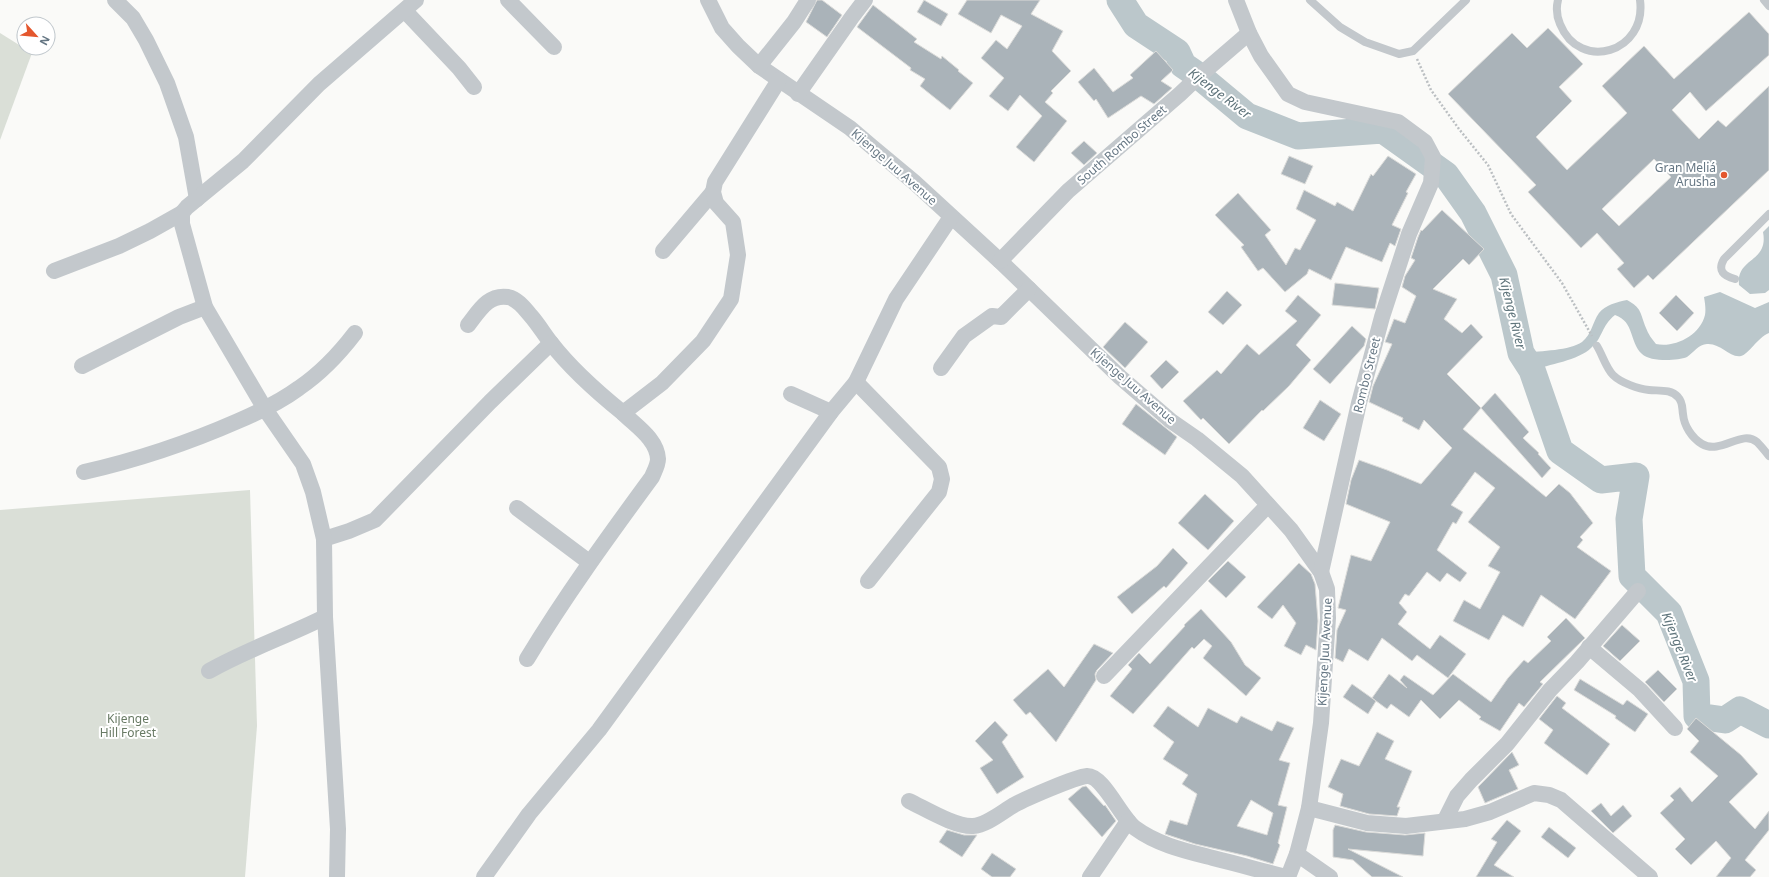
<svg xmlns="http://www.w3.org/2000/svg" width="1769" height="877" font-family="'Noto Sans',sans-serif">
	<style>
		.green { fill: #dadfd7 }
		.water { fill: #bbc7cb }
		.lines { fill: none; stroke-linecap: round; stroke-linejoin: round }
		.river { stroke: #bbc7cb; stroke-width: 27 }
		.building { fill: #aab3b9; stroke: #dcdcda; fill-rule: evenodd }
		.path { stroke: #bbbfc2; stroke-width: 2.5; stroke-dasharray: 2 2; stroke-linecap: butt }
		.service { stroke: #c3c8cc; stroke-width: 8 }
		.minor { stroke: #c3c8cc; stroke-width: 16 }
		.poi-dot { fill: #e4572e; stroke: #fff; stroke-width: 1.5 }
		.labels { text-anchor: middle; stroke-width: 4; stroke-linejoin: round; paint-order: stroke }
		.street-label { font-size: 12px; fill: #657683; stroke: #fff }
		.poi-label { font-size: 12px; fill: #657683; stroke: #fff; text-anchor: end }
		.park-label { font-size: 12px; fill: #687a64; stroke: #fff }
		.water-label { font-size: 13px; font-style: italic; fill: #60757c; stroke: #fff }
	</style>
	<rect width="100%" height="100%" fill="#fafaf8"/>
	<!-- green -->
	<g class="green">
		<polygon points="0,33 32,53 0,140"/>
		<polygon points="250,490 257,726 245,877 0,877 0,510"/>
	</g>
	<!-- water -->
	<g class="water">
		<path d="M 1769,226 L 1769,290 L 1765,293 L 1750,294 L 1739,285 C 1736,257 1769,263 1763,232 Z"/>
		<path d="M 1720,292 L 1755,308 L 1769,302 L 1769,333 C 1757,338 1749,354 1741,356 C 1729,358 1721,343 1707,344 C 1699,344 1693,353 1687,357 C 1677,361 1650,362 1642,354 C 1629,342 1635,322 1615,315 C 1601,326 1603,338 1591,348 C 1579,360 1548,365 1532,370 L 1521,353 C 1538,351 1569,351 1582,342 C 1592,334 1592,323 1599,313 C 1605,305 1617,302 1627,300 C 1642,308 1640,313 1646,328 C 1648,334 1652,339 1656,344 C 1674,348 1700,336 1705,315 C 1706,309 1705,303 1704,297 Z"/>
	</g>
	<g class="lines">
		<!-- river -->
		<polyline class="river" points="1120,0 1136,25 1177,52 1183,65 1199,76 1247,116 1298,136 1383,130 1446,175 1473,213 1504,275 1521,353 1532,370 1560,451 1601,480 1636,476 1629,519 1632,576 1669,613 1696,681 1697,716 1725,720 1740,710 1769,725"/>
	</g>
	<!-- building -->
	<g class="building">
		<polygon points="817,0 822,0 842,15 827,37 806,22"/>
		<polygon points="924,0 948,14 941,26 917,12"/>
		<polygon points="967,0 1040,0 1031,14 1063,31 1052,51 1071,71 1051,91 1053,93 1045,102 1067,121 1034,162 1016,147 1042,116 1020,95 1008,111 989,96 1004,78 981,58 996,40 1007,49 1022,26 1001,15 991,33 958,14"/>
		<polygon points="873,5 917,39 914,42 941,59 942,56 959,70 958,71 973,83 950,110 920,86 925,79 910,70 911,68 857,27"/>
		<path d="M 1749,12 L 1769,34 L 1769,55 L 1706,111 L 1690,92 L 1672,110 L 1699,139 L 1718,120 L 1726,127 L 1769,86 L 1769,170 L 1653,280 L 1648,275 L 1634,288 L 1617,269 L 1624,263 L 1597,233 L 1581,248 L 1528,192 L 1536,185 L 1448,94 L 1512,33 L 1527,48 L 1548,28 L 1583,64 L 1559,87 L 1572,101 L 1536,137 L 1567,170 L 1627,113 L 1602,86 L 1644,46 L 1674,79 ZM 1654,159 L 1671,177 L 1619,226 L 1602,209 Z"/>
		<polygon points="1156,51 1173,70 1161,81 1172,88 1154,104 1141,96 1108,118 1096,99 1094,101 1078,82 1094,68 1113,92 1133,78 1130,75"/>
		<polygon points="1084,141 1097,153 1084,165 1071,153"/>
		<polygon points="1289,156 1313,166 1305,184 1281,174"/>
		<polygon points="1388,156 1416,174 1406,192 1408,193 1392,225 1401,229 1395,246 1390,243 1382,262 1346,247 1331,280 1309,269 1307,274 1285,292 1263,268 1258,271 1241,247 1244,245 1215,215 1238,193 1271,230 1265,235 1286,265 1295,248 1300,250 1316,220 1296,209 1304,190 1335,206 1337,202 1353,211 1371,174 1373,176"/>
		<polygon points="1442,210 1484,249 1469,265 1463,259 1433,289 1457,299 1444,319 1462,333 1471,324 1483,337 1447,374 1481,408 1463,429 1546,497 1559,484 1570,493 1593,523 1580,537 1583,540 1577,547 1611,571 1575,619 1541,595 1523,627 1503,615 1489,640 1453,621 1464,600 1480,609 1500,572 1488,566 1500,547 1468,522 1495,488 1475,472 1451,505 1463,512 1456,524 1453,522 1437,550 1467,573 1460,582 1447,573 1440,582 1427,572 1409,596 1405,594 1399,603 1407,612 1398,624 1430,649 1440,635 1466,654 1448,678 1417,655 1412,661 1382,638 1368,661 1349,649 1343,662 1335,658 1337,630 1346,610 1338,608 1351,555 1371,561 1390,522 1346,504 1351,480 1359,460 1387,470 1421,484 1452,448 1424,420 1419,430 1402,421 1403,418 1369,402 1373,386 1392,344 1385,342 1394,319 1405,323 1416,296 1402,287 1405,276 1415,260 1411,258 1418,237 1421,230 1422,231"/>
		<polygon points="1335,283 1379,288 1375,309 1332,305"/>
		<polygon points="1227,291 1242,305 1223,325 1208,312"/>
		<polygon points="1298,295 1321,315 1296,345 1311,360 1289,386 1263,411 1262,410 1229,444 1203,418 1201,420 1183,401 1217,370 1221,374 1247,344 1259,355 1297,321 1285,311"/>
		<polygon points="1676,295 1694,313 1677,331 1659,313"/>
		<polygon points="1125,322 1148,342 1125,368 1103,347"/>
		<polygon points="1352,326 1366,339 1364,346 1330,384 1313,369"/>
		<polygon points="1166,360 1179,372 1162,389 1150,376"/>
		<polygon points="1495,393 1529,432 1523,438 1539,453 1538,454 1551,468 1542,478 1481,408"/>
		<polygon points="1320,400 1341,414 1324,441 1303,428"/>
		<polygon points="1136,404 1177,437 1165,455 1122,424"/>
		<polygon points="1205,494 1234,521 1208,550 1178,523"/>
		<polygon points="1173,548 1188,563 1166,588 1164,586 1132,614 1117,597 1157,566"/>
		<polygon points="1228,561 1246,577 1226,598 1208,581"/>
		<polygon points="1299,563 1311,574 1315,584 1318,621 1316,650 1306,645 1301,655 1284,646 1296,623 1283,605 1272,619 1257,607"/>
		<polygon points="1201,609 1231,642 1245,665 1261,678 1246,696 1203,658 1212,646 1204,639 1194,649 1192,647 1133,714 1110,696 1132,669 1128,665 1139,653 1150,664 1185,626 1184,625"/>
		<polygon points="1566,618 1585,638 1540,682 1543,684 1524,707 1519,703 1500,731 1479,719 1481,717 1459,700 1440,719 1421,700 1409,717 1391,704 1387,709 1372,698 1389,674 1407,688 1400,680 1404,675 1433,695 1453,674 1491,702 1508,678 1524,660 1528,663 1551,641 1547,637"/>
		<polygon points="1622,625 1640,641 1620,661 1603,646"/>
		<polygon points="1094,644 1113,653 1097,670 1095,674 1096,680 1056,742 1030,712 1026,715 1013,700 1048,669 1064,687"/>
		<polygon points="1658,670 1677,689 1664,702 1645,682"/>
		<polygon points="1580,679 1623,705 1627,700 1648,714 1635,732 1615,718 1616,716 1574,690"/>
		<polygon points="1352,684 1376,701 1368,714 1343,697"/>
		<polygon points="1557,696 1566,703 1562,708 1610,744 1587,775 1544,743 1553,730 1539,719"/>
		<path d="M 1168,706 L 1198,727 L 1208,708 L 1237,723 L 1241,716 L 1272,731 L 1277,721 L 1294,728 L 1279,760 L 1290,763 L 1278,805 L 1287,807 L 1278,843 L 1280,845 L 1273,864 L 1247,856 L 1195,844 L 1165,834 L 1170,820 L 1187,825 L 1197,794 L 1182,784 L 1188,775 L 1163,759 L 1174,742 L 1153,726 ZM 1251,800 L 1273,813 L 1267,835 L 1237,826 Z"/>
		<polygon points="1696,718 1741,755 1758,774 1729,802 1755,829 1769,811 1769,830 1745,860 1756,870 1750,877 1716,877 1731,858 1716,841 1691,865 1675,849 1685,839 1660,813 1674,800 1670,796 1680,787 1692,802 1718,776 1690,752 1699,741 1687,729"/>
		<polygon points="995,721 1008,735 1002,742 1024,777 997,794 980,768 993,760 975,741"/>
		<polygon points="1377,732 1394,741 1385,759 1412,771 1397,807 1400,807 1397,816 1369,814 1340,806 1343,794 1328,787 1341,759 1359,766"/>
		<polygon points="1512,752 1519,765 1509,770 1518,789 1485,803 1478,787"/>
		<polygon points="1086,786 1104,806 1105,805 1116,821 1102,837 1068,799 1082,787"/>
		<polygon points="1601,803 1611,816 1623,805 1632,816 1613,833 1591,811"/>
		<polygon points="1507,820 1521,831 1494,865 1514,877 1476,877 1497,842 1491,839"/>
		<polygon points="1335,825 1366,832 1405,835 1425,833 1423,856 1348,849 1403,877 1372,877 1353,860 1333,857 1333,830"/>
		<polygon points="1549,827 1576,848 1568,858 1541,837"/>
		<polygon points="947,830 964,835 977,835 962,857 939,842"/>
		<polygon points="992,853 1016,869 1010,877 992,877 981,869"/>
	</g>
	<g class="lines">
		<!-- path -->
		<polyline class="path" points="1417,59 1431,90 1459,129 1488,165 1511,214 1562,283 1592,336"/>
		<!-- service -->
		<g class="service">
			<polyline points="1310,0 1340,27 1365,42 1399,54 1413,51 1466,0"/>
			<path d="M 1558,0 C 1556,8 1557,17 1560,24 C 1580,73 1647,52 1640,0"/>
			<polyline points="1764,0 1769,6"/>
			<path d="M 1735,279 C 1724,276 1717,271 1724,259 L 1769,214"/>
			<path d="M 1597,346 C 1602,354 1606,368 1613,375 C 1621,383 1639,389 1649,390 C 1659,391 1671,389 1678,397 C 1683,402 1682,408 1683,414 C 1684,426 1692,438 1702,444 C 1721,455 1742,429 1757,442 C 1761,446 1765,451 1769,456"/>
		</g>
		<!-- minor -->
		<g class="minor">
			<polyline points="115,0 133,18 146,40 167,83 186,137 197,199"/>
			<polyline points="508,0 554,47"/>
			<polyline points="708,0 722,28 738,46 759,66 850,128 871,146 914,182 1000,261 1120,377 1171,421 1197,439 1242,476 1291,530 1321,572 1327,589 1328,618 1321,723 1309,808 1297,854 1288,877"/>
			<polyline points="1236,0 1249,33 1261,56 1288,94 1305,102 1398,122 1425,142 1433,157 1431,183 1409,234 1382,317 1359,403 1321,572"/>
			<polyline points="405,11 459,68 474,87"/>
			<polyline points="759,66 794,22 808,0"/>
			<polyline points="798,94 852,17 865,0"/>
			<polyline points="663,251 713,192"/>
			<polyline points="1000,261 1068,191 1180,94 1199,76 1249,33"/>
			<polyline points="54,271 119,246 150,231 182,213"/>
			<path d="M 468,325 C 479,311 488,294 508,297 C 518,299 525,309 531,316 C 538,324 544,334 551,343 C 571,369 597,392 623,413 L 662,383 L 703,341 L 731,299 L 738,255 L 733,222 L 716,203 L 713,192 L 715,182 L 779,80"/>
			<polyline points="82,366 179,317 205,307"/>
			<polyline points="941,368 964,336 992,316 1001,317 1029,289"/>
			<polyline points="856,382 939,467 942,479 939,492 868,581"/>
			<polyline points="791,394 831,412"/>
			<path d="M 84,472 C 137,460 188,443 238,421 C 259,412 280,402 299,388 C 321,373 339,354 355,333"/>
			<polyline points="517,508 589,562"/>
			<polyline points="324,539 349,531 375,520 490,402 551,343"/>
			<polyline points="1589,647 1640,690 1675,728"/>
			<path d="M 527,659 C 565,596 608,537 652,477 C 654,472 658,465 658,459 C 657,439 636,426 623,413"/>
			<path d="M 209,671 C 246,650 287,636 325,617"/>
			<polyline points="1104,676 1268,505"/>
			<path d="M 909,801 C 926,809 955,827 973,826 C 987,825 1002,812 1014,805 C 1025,799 1075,777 1087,776 C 1103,775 1121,818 1135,828 C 1158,845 1186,851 1213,858 C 1238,864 1262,871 1286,877"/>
			<polyline points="1309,808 1367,823 1406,826 1465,819 1490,812 1534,793 1549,795 1561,800 1650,877"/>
			<polyline points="1445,820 1457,796 1471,780 1507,744 1550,690 1577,662 1638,591"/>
			<polyline points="1297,854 1330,877"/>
			<polyline points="337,877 338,829 325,617 324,539 313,492 303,464 265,409 205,307 182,224 182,213 187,207 243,161 319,84 416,0"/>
			<polyline points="484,877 529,814 599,730 831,412 856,382 896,299 951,217"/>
			<polyline points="1090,877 1128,821"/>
		</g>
	</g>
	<!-- markers -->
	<circle class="poi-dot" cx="1724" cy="175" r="4"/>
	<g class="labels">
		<!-- street labels -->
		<g class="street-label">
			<text transform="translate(1122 145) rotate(-41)" y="4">South Rombo Street</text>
			<text transform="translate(894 167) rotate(41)" y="4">Kijenge Juu Avenue</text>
			<text transform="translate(1367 375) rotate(-76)" y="4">Rombo Street</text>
			<text transform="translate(1133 386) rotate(41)" y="4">Kijenge Juu Avenue</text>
			<text transform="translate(1325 652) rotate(-87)" y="4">Kijenge Juu Avenue</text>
		</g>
		<!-- poi labels -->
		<g class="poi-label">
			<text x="1716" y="172">Gran Meliá<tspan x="1716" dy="14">Arusha</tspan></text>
		</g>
		<!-- park labels -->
		<g class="park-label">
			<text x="128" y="723">Kijenge<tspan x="128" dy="14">Hill Forest</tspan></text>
		</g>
		<!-- water labels -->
		<g class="water-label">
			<text transform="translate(1220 93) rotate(37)" y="5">Kijenge River</text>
			<text transform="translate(1513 313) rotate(76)" y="5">Kijenge River</text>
			<text transform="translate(1680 647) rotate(68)" y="5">Kijenge River</text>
		</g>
	</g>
	<!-- north arrow -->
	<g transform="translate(36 36) rotate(117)"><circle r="19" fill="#ffffff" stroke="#c1c8cd"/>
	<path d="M0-3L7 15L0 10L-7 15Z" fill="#e4572e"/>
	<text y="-6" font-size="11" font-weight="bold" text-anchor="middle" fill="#657683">N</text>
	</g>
</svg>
